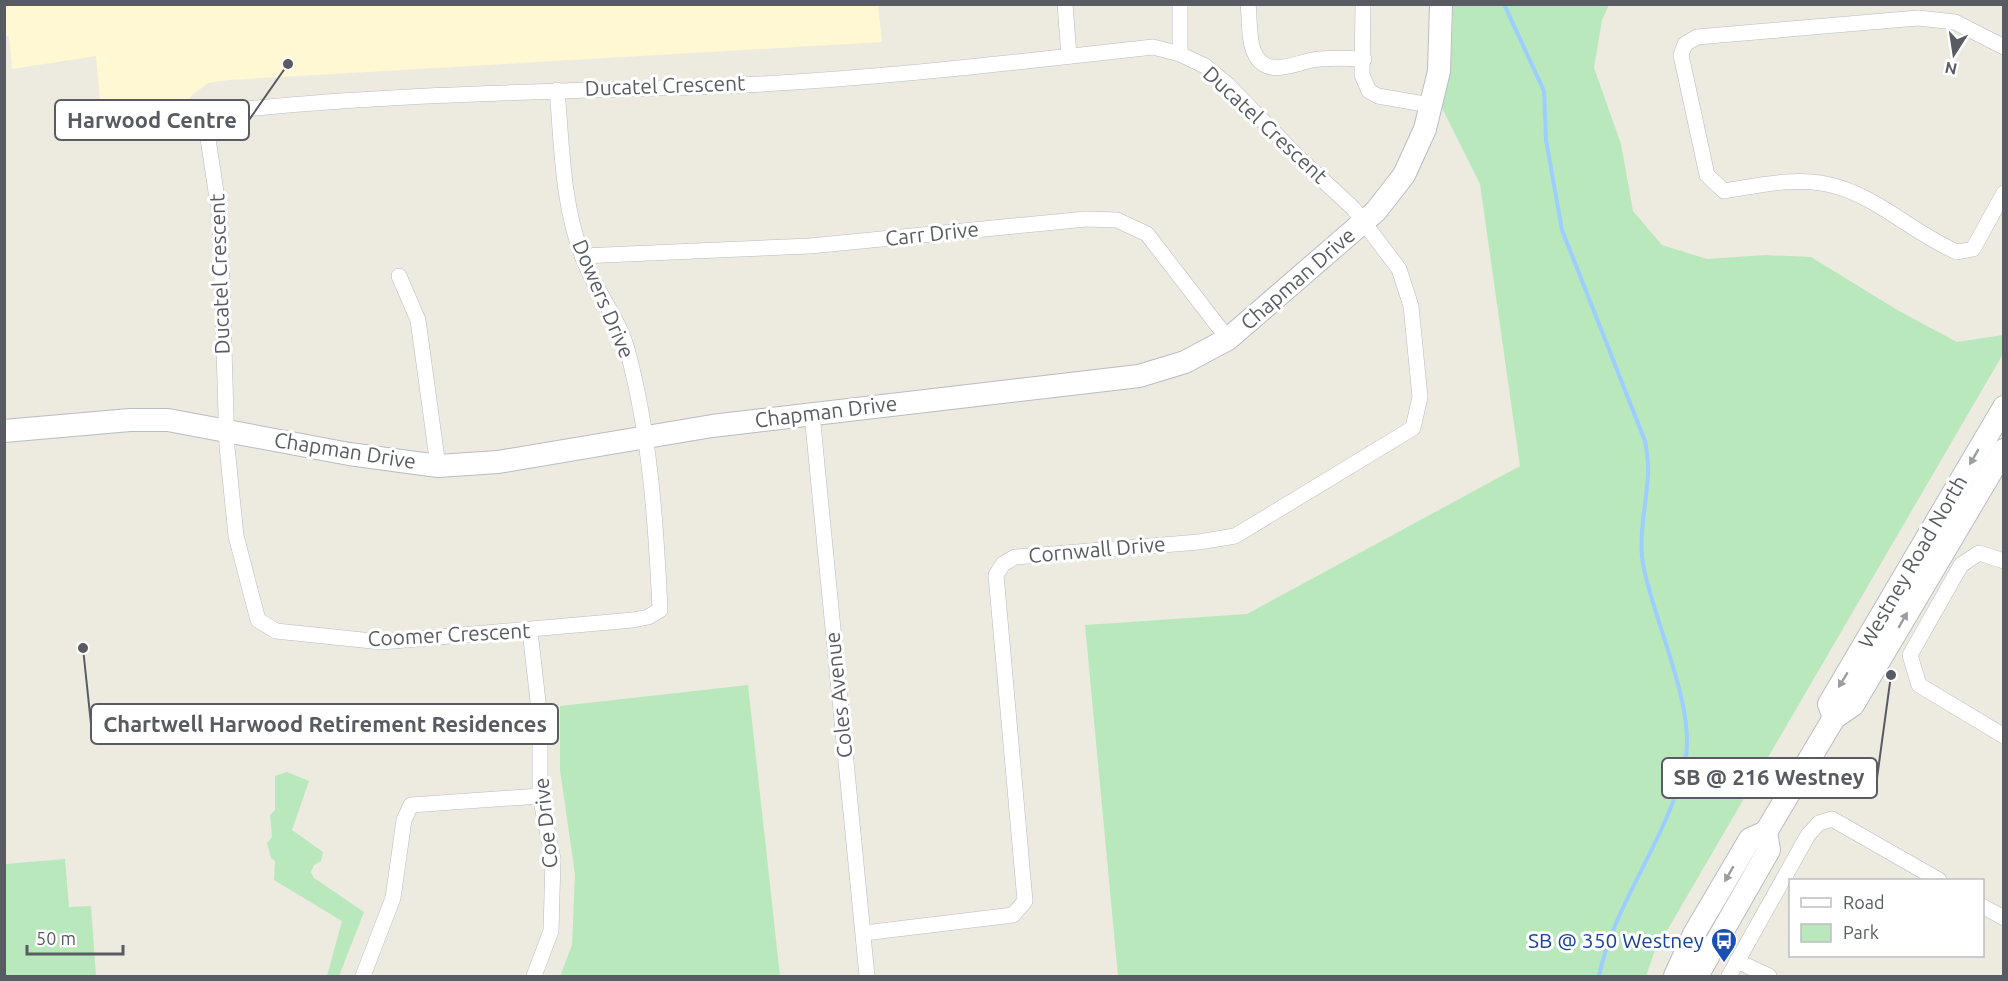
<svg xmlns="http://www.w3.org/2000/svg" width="2008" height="981" font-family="Ubuntu,sans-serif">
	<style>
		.commercial { fill: #fff8d3 }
		.green { fill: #b9e8bc }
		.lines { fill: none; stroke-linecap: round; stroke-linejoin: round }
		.stream { stroke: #9eceff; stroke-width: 4 }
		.street-casing { stroke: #b8bac0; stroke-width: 16 }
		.secondary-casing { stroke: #b8bcc3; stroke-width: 24 }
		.street { stroke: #fff; stroke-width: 15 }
		.secondary { stroke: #fff; stroke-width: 22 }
		.oneway { fill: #9b9da1 }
		.labels { text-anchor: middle; stroke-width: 6; stroke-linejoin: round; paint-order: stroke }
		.street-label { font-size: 21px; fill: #585c62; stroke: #fff }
		.transit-label { font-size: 21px; fill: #164399; stroke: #fff; text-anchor: end }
		.leader { fill: none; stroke: #585c62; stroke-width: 2 }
		.callout-dot { fill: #585c62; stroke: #fff; stroke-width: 2 }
		.callout { fill: #fff; stroke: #585c62; stroke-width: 2 }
		.callout-label { font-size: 22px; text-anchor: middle; font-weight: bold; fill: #585c62 }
	</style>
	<rect width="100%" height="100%" fill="#edebdf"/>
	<!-- commercial -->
	<polygon class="commercial" points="5,4 878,4 882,42 229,80 208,83 191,96 184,108 183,121 102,125 96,56 12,69 9,36 5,36"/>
	<!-- green -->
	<g class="green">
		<polygon points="1453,5 1609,5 1602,20 1594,68 1621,144 1633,211 1662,245 1707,259 1765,255 1811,257 1899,311 1957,342 2003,335 2003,354 1654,953 1646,976 1118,976 1085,625 1247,614 1520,466 1480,184 1442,108 1451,70"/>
		<polygon points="748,685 780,976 560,976 572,945 575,874 560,770 560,706"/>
		<polygon points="287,772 309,781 292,830 323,852 321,861 314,865 311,872 314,878 364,912 339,976 327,976 342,921 274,880 275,861 271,858 267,843 272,837 270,815 275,810 275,776"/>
		<polygon points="65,859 69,907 91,906 96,976 5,976 5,864"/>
	</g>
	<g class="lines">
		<!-- stream -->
		<path class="stream" d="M 1504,4 L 1544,91 L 1546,140 L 1562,230 L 1645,441 C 1647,452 1649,463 1648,473 C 1647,502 1638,535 1643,564 C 1653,620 1697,708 1685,762 C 1667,842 1615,900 1599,976"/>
		<defs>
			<g id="street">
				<polyline points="1065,4 1069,56"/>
				<path d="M 1248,4 C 1250,20 1248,42 1256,56 C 1268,77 1294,64 1312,60 C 1328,57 1347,58 1364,59"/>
				<polyline points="1363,4 1362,75 1369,91 1378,96 1430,105"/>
				<path d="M 2004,47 L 1955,22 L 1918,18 L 1697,37 L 1685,44 L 1681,55 L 1707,175 L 1724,191 C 1757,186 1793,177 1826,184 C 1874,193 1912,233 1957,252 L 1973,249 L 2004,193"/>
				<polyline points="1180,54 1180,4"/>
				<path d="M 557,90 C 562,145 562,203 582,255 C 593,288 618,316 627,349 C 650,433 656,523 660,610 L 648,617 L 633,620 L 382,642 L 276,631 L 258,620 L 236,536 L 227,447 L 220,218 L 207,132 L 216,117 L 227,111 C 391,93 556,92 721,86 C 865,80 1009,63 1153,47 L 1180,54 L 1205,66 L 1228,85 L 1301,160 L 1353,208 L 1399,269 L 1411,306 L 1420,397 L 1413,428 L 1235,536 L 1199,542 L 1015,557 L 1003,564 L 996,575 L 1025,901 L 1013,915 L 864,933"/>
				<polyline points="582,256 810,246 1086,219 1117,220 1147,234 1228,339"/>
				<polyline points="399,276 418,320 438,466"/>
				<polyline points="812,414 867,976"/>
				<polyline points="2004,561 1979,553 1961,565 1910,655 1919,685 2004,736"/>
				<polyline points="530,631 540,719 540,796 553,859 551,931 534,976"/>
				<polyline points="1982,906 2004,918"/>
				<polyline points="1737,961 1769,976"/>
				<polyline points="363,976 393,898 404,820 411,805 540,796"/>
				<polyline points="1729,976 1808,835 1819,823 1832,819 1939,880"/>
			</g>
			<g id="secondary">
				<polyline points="4,431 130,420 168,420 349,454 438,466 498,462 712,426 1139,376 1185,362 1228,339 1376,211 1404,175 1425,129 1439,71 1441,4"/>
				<polyline points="1834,718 1829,704 2004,407"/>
				<polyline points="1675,976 1694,934 1750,839 1766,832 1834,718 1853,705 2004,450"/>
				<polyline points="1697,976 1769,850 1766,832"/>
			</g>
		</defs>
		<!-- street casing -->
		<use href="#street" class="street-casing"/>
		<!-- secondary casing -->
		<use href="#secondary" class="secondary-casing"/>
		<!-- street -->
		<use href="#street" class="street"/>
		<!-- secondary -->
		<use href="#secondary" class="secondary"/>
	</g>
	<!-- one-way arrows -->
	<defs><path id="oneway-solid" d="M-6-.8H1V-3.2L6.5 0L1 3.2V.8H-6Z" transform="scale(1.5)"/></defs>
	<g class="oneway">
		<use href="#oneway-solid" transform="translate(1974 457) rotate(120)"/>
		<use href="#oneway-solid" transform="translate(1903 620) rotate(-60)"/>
		<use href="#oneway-solid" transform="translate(1843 680) rotate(121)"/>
		<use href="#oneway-solid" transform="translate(1729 874) rotate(120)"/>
	</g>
	<!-- icons -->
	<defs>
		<symbol id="bus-pin" viewBox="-11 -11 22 30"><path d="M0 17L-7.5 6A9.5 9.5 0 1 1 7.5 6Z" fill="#1a4fb4" stroke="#fff"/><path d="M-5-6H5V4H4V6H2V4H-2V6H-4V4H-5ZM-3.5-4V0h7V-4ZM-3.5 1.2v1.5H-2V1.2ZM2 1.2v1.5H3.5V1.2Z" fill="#fff"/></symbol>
	</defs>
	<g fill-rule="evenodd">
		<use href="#bus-pin" x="1709" y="926" width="30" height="40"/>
	</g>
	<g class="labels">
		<!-- street labels -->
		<g class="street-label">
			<text transform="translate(665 86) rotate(-2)" y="7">Ducatel Crescent</text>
			<text transform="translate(1265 125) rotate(43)" y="7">Ducatel Crescent</text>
			<text transform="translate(932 234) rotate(-6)" y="7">Carr Drive</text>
			<text transform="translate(220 274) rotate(-92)" y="7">Ducatel Crescent</text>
			<text transform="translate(1298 279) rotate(-41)" y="7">Chapman Drive</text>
			<text transform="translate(603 299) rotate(67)" y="7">Dowers Drive</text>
			<text transform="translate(826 412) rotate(-7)" y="7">Chapman Drive</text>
			<text transform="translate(345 451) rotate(9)" y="7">Chapman Drive</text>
			<text transform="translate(1097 550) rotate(-5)" y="7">Cornwall Drive</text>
			<text transform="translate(1913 562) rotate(-60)" y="7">Westney Road North</text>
			<text transform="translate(449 635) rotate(-3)" y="7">Coomer Crescent</text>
			<text transform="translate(839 695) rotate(-96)" y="7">Coles Avenue</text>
			<text transform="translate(546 823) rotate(-96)" y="7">Coe Drive</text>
		</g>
		<!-- transit labels -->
		<g class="transit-label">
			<text x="1704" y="948">SB @ 350 Westney</text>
		</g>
	</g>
	<!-- callouts -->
	<path class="leader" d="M288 64L249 120M83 648L91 724M1891 675L1877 778"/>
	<g class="callout-dot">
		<circle cx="288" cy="64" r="6"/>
		<circle cx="83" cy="648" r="6"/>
		<circle cx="1891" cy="675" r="6"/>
	</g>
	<g class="callout">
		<rect x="55" y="100" width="194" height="40" rx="6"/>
		<rect x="91" y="704" width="467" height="40" rx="6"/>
		<rect x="1662" y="758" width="215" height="40" rx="6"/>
	</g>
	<g class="callout-label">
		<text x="152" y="128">Harwood Centre</text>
		<text x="325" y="732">Chartwell Harwood Retirement Residences</text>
		<text x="1769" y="785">SB @ 216 Westney</text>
	</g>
	<!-- border -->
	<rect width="2008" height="981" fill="none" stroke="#585c62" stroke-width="12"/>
	<!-- legend -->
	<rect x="1789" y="879" width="195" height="78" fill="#ffffff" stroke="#bcbec0" stroke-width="1.5"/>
	<rect x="1801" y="898" width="30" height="9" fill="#ffffff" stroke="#bcbec0" stroke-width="1.5"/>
	<text x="1843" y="909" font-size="18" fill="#585c62">Road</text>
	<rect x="1801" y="924" width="30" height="18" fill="#b9e8bc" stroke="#bcbec0" stroke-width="1.5"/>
	<text x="1843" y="939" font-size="18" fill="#585c62">Park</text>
	<!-- north arrow -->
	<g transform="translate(1954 54) rotate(192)" stroke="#ffffff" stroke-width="4.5" paint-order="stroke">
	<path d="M0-4.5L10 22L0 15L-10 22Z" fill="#585c62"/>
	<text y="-9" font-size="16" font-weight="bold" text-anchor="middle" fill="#585c62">N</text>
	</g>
	<!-- scale -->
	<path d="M27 945v9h96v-9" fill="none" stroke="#585c62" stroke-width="3"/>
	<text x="36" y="945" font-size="18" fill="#585c62" stroke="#ffffff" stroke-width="4.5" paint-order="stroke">50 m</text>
</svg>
